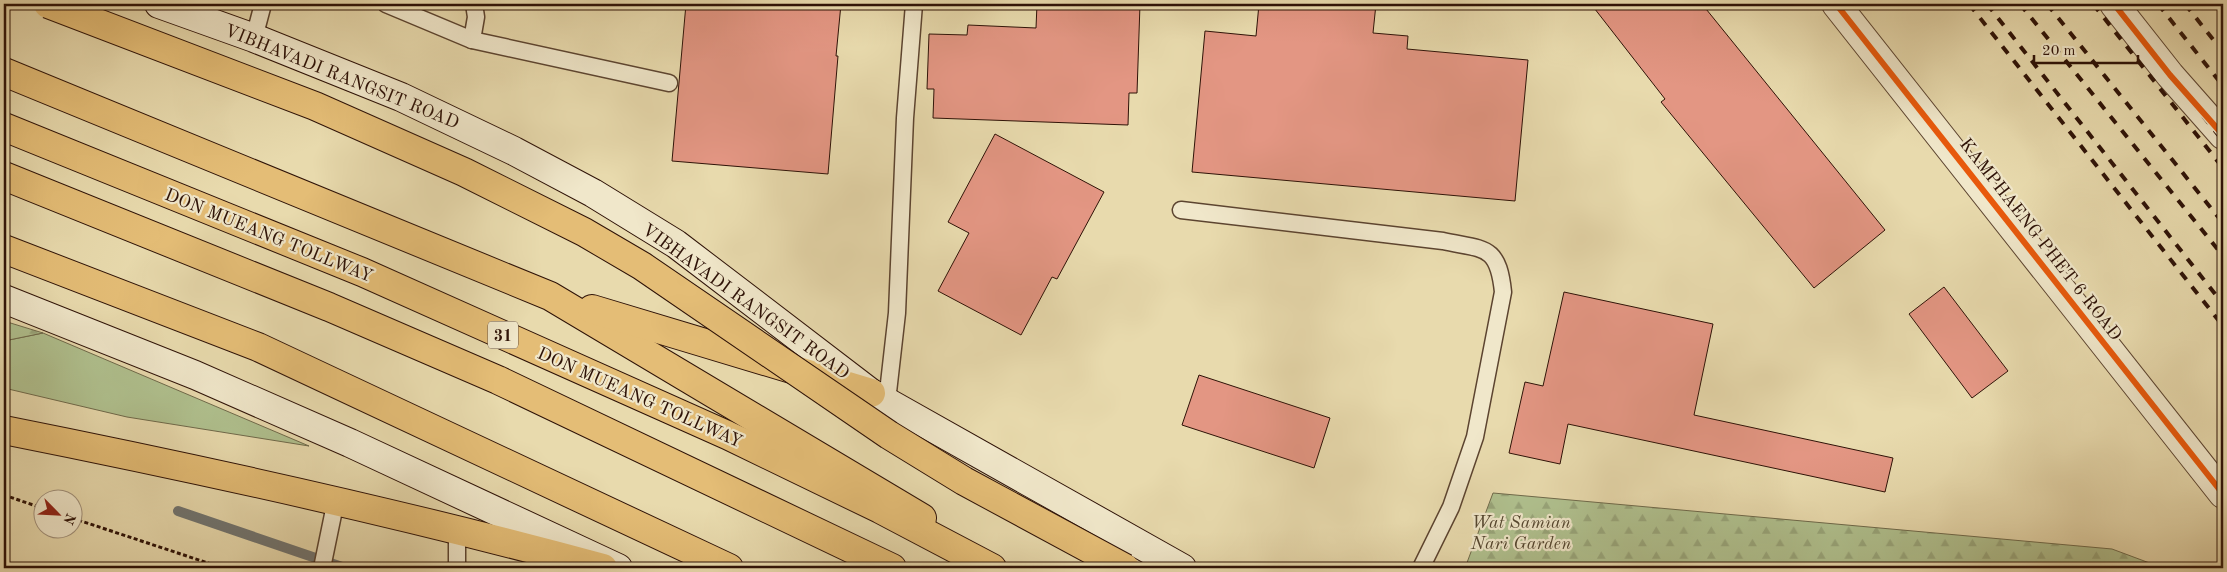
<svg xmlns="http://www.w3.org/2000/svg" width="2227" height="572" font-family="'Old Standard TT',serif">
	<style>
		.green { fill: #b0c18f; stroke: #6f6a4b }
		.forest { fill: url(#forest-firs); stroke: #6f6a4b }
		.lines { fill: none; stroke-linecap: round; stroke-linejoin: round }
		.stream { stroke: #717571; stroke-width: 10 }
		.building { fill: #e39683; stroke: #2e1207 }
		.service-casing { stroke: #5c4430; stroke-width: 19 }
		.minor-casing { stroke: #5c4430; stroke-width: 30 }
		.tertiary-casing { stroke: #5c4430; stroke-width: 30 }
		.secondary-casing { stroke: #2e1207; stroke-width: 30 }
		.primary-casing { stroke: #2e1207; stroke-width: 30 }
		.trunk-casing { stroke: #2e1207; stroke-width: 30 }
		.motorway-casing { stroke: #2e1207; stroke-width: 30 }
		.path { stroke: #2e1207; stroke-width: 3; stroke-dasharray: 4 2.5; stroke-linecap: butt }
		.service { stroke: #f0e7ca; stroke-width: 16 }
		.minor { stroke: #f0e7ca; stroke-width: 28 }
		.tertiary { stroke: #f0e7ca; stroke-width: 28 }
		.secondary { stroke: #f0e7ca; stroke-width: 28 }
		.primary { stroke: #e4bd76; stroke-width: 28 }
		.trunk { stroke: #e4bd76; stroke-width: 28 }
		.motorway { stroke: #e4bd76; stroke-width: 28 }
		.rail { stroke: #2e1207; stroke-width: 4; stroke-dasharray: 9 9; stroke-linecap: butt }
		.motorway-bridge-casing { stroke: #2e1207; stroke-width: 30; stroke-linecap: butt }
		.motorway-bridge { stroke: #e4bd76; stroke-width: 28 }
		.cycleway-casing { stroke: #f0e7ca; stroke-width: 9 }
		.cycleway { stroke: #e8590c; stroke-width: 6 }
		.labels { text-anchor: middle; stroke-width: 4.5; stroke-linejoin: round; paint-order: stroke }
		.shield { fill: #f0e7ca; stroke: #685242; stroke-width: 1 }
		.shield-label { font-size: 16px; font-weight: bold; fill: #2e1207 }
		.street-label { font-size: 18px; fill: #2e1207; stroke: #f0e7ca }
		.park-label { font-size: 18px; font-style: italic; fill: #554730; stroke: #f0e7ca }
	</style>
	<defs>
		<pattern id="forest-firs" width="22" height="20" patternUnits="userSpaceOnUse" patternTransform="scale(1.25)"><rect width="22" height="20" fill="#b0c18f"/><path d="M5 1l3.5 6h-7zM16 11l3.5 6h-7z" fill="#98a57a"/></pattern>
	</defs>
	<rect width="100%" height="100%" fill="#e8daad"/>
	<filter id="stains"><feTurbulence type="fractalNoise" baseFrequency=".004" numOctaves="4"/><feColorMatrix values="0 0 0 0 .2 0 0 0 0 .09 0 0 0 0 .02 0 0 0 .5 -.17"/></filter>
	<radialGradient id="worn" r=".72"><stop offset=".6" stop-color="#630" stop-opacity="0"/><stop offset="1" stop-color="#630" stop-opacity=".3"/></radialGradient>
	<!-- green -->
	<polygon class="green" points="43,333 309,446 127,417 4,388 4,341"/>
	<!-- forest -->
	<g class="forest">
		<polygon points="4,321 43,333 4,341"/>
		<polygon points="1493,493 2112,549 2163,568 1465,568"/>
	</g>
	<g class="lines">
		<!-- stream -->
		<polyline class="stream" points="178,511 345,568"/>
	</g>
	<!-- building -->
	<g class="building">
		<polygon points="686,4 841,4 836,56 838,56 828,174 672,161"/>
		<polygon points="1037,4 1140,4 1137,93 1129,93 1128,125 933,118 934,89 927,89 929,34 967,35 968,25 1036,28"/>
		<polygon points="1259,4 1376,4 1373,33 1408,36 1407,49 1528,60 1515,201 1192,172 1205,31 1256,36"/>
		<polygon points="1591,4 1702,4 1885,230 1814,288 1661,102 1665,99"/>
		<polygon points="995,134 1104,192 1057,279 1052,277 1021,335 938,291 969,233 948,222"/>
		<polygon points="1944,287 2008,371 1972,398 1909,314"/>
		<polygon points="1564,292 1713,324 1694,415 1893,458 1885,492 1568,424 1560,464 1509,453 1525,382 1543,386"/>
		<polygon points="1199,375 1330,418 1314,468 1182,425"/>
	</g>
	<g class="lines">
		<defs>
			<g id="service">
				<polyline points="386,4 472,40"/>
				<polyline points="474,4 476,17 472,40 669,83"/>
				<polyline points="254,38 263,4"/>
				<path d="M 1181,210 L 1443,241 C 1484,250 1498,244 1503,292 L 1475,437 L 1451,507 L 1421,568"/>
				<polyline points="887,401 897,313 905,118 914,4"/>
				<polyline points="322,568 336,500"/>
				<polyline points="457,568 457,531"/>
			</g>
			<polyline id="minor" points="1836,4 2223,494"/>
			<polyline id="tertiary" points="2114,4 2170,75 2223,135"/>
			<g id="secondary">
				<polyline points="159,4 254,38 401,97 514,151 593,193 676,244 871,393 1182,568"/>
				<polyline points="4,299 195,375 350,443 618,568"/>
			</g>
			<path id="primary" d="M 4,430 C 205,470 405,514 603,568"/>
			<g id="trunk">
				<polyline points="4,72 550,296 922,518"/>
				<polyline points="4,249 258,347 729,568"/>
				<polyline points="592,309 871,393"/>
			</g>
			<g id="motorway">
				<polyline points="4,127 362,272 727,435 880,509 992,568"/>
				<polyline points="4,176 329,307 498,380 892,568"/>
			</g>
		</defs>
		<!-- service casing -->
		<use href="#service" class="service-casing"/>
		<!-- minor casing -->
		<use href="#minor" class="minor-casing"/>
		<!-- tertiary casing -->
		<use href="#tertiary" class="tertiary-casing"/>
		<!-- secondary casing -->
		<use href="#secondary" class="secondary-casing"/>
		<!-- primary casing -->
		<use href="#primary" class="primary-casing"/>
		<!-- trunk casing -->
		<use href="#trunk" class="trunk-casing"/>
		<!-- motorway casing -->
		<use href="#motorway" class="motorway-casing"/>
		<!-- path -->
		<g class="path">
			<polyline points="4,495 42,508"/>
			<polyline points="72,518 223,568"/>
		</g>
		<!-- service -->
		<use href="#service" class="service"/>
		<!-- minor -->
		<use href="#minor" class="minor"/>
		<!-- tertiary -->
		<use href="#tertiary" class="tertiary"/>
		<!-- secondary -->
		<use href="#secondary" class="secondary"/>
		<!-- primary -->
		<use href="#primary" class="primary"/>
		<!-- trunk -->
		<use href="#trunk" class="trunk"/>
		<!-- motorway -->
		<use href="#motorway" class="motorway"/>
		<!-- rail -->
		<g class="rail">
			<polyline points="1969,4 2223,326"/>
			<polyline points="1987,4 2223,304"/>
			<polyline points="2020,4 2223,256"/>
			<polyline points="2047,4 2223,223"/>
			<polyline points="2093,4 2223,168"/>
			<polyline points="2113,4 2223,141"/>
			<polyline points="2158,4 2223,86"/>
			<polyline points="2185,4 2223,52"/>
		</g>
		<defs>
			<polyline id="motorway-bridge" points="48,4 315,106 464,172 584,232 642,266 889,435 964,481 1125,568"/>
		</defs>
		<!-- motorway-bridge casing -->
		<use href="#motorway-bridge" class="motorway-bridge-casing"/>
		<!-- motorway-bridge -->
		<use href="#motorway-bridge" class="motorway-bridge"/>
		<defs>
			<g id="cycleway">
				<polyline points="1836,4 2223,494"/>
				<polyline points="2114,4 2170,75 2223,135"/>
			</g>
		</defs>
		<!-- cycleway casing -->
		<use href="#cycleway" class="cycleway-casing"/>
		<!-- cycleway -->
		<use href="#cycleway" class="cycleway"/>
	</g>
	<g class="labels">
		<!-- shield labels -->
		<rect class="shield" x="488" y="321.5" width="30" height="27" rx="4"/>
		<g class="shield-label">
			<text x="503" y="341">31</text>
		</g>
		<!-- street labels -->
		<g class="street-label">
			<text transform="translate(342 76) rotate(22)" y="6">VIBHAVADI RANGSIT ROAD</text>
			<text transform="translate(269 235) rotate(22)" y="6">DON MUEANG TOLLWAY</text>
			<text transform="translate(2041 239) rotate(52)" y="6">KAMPHAENG PHET 6 ROAD</text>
			<text transform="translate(746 301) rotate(36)" y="6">VIBHAVADI RANGSIT ROAD</text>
			<text transform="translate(640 397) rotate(24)" y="6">DON MUEANG TOLLWAY</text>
		</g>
		<!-- park labels -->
		<g class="park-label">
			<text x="1521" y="528">Wat Samian<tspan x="1521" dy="21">Nari Garden</tspan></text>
		</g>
	</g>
	<!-- margin -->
	<rect width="2227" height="572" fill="none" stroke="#e8daad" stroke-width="20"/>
	<rect x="5" y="5" width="2217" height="562" fill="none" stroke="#2e1207" stroke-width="2.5"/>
	<rect x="10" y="10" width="2207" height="552" fill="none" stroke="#2e1207"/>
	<!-- north arrow -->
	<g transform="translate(58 514) rotate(114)"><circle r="24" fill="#f0e7ca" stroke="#a2927c"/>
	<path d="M0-4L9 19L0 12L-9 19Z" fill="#8f2418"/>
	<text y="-8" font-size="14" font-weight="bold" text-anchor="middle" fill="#2e1207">N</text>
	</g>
	<!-- scale -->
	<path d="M2034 55v8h104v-8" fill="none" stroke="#2e1207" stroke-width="2.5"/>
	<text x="2042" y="55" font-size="15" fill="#2e1207" stroke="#f0e7ca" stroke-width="4" paint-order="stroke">20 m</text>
	<rect width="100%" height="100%" filter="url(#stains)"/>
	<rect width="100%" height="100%" fill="url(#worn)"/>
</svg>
